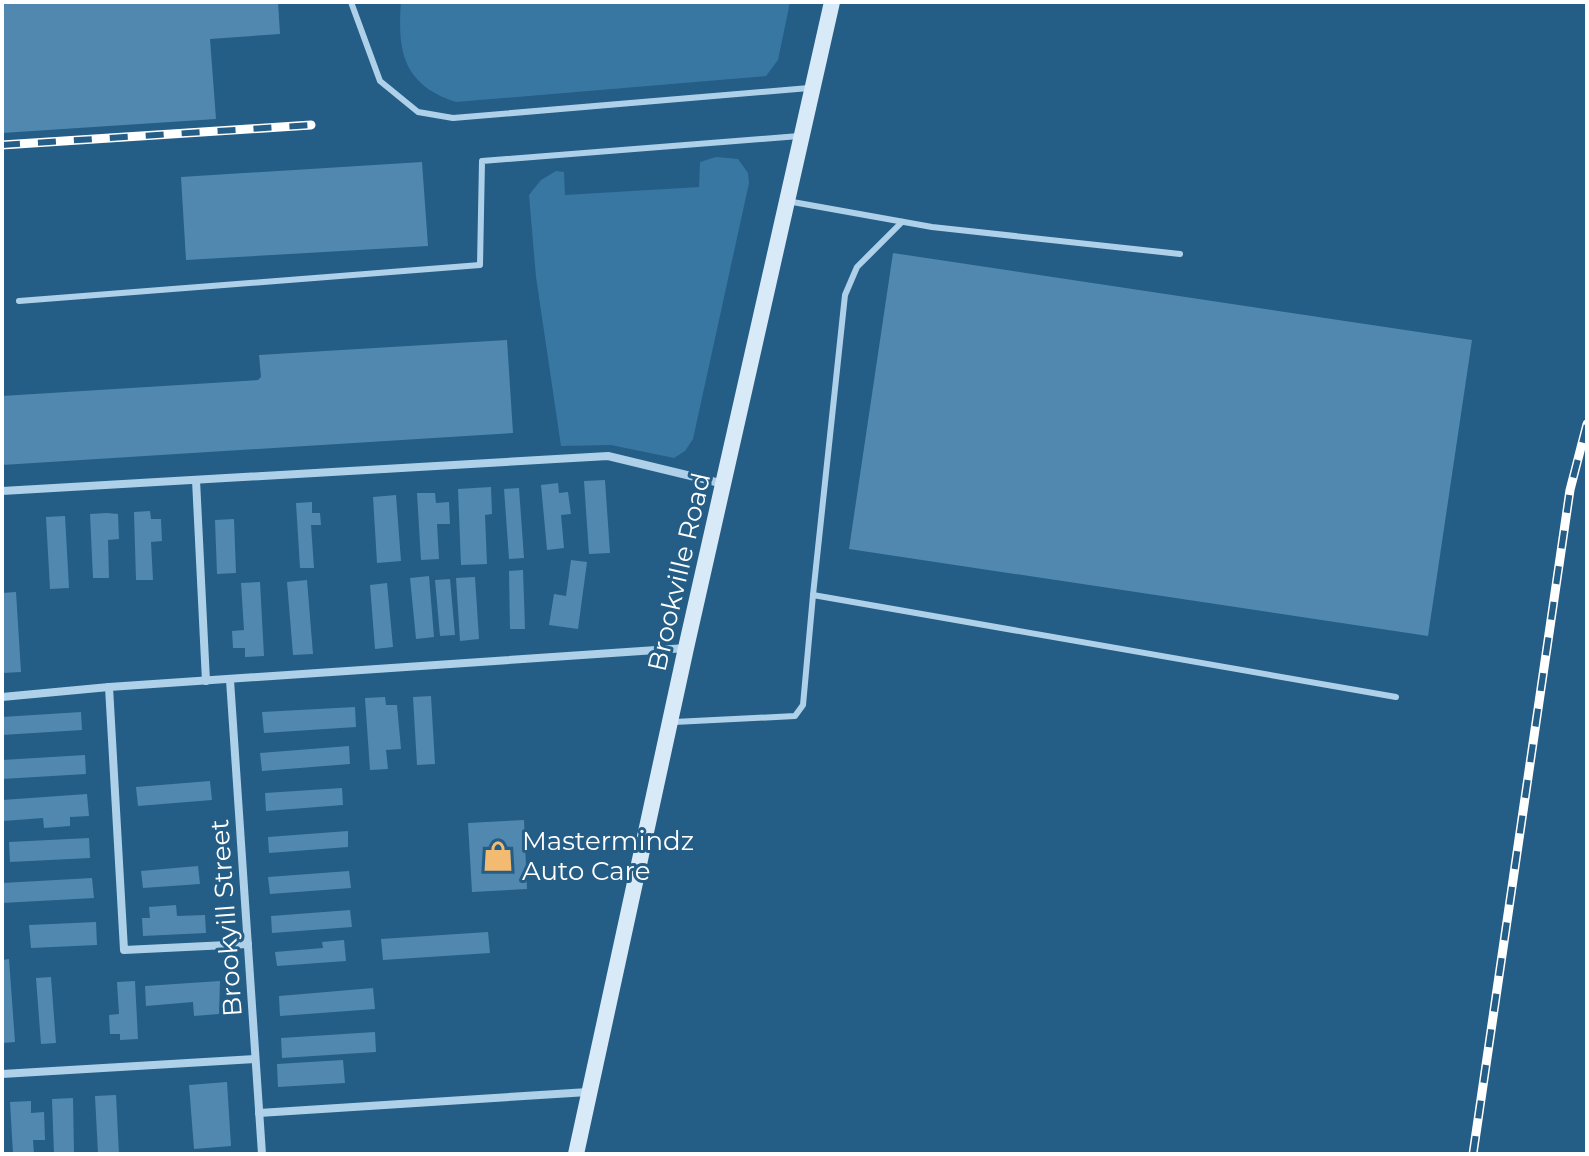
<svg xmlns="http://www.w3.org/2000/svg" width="1589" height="1156" font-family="Montserrat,sans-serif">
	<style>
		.green { fill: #3877a2 }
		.building { fill: #5088b0 }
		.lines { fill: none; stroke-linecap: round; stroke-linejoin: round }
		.lane { stroke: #aed1e9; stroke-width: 6 }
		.street { stroke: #aed1e9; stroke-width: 8 }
		.secondary { stroke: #d8eaf7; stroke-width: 16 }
		.rail-casing { stroke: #fff; stroke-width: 9 }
		.rail { stroke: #245d86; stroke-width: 6; stroke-dasharray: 18; stroke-linecap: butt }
		.labels { text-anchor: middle; stroke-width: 6; stroke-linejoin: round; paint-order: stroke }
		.street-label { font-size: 26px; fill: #fff; stroke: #245d86 }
		.poi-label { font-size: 26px; fill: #fff; stroke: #245d86; text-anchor: start }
	</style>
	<rect width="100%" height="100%" fill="#245d86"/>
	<!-- green -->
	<g class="green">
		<path d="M 401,2 L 790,2 L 778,60 L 766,76 L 456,102 C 404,85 397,53 401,2 Z"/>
		<polygon points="716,157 738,159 748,173 749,183 693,439 685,451 674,458 611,445 561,446 536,277 529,195 541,180 556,171 564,172 565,195 699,187 700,162"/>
	</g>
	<!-- building -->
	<g class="building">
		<polygon points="2,2 278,2 280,34 210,39 216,119 2,133"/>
		<polygon points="422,162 428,246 186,260 181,177"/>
		<polygon points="893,253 1472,340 1428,636 849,549"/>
		<polygon points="507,340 513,433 2,465 2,396 258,380 261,377 259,355"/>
		<polygon points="605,480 610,553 589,554 584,481"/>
		<polygon points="558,483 559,493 568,492 571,514 561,515 564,548 547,550 541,485"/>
		<polygon points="491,487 492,514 485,515 487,564 461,565 458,489"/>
		<polygon points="519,488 524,558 509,559 504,489"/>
		<polygon points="417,493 435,493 436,503 449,502 450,524 437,524 439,559 421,560"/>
		<polygon points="396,495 401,561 377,563 373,497"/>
		<polygon points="312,502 312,513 320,513 321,525 311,525 314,568 300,568 296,503"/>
		<polygon points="150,511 151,519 161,519 162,541 151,542 153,580 136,580 134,512"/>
		<polygon points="107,513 118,514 119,539 108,540 109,578 93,578 90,514"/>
		<polygon points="65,516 69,588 50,589 46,517"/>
		<polygon points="234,519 236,573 217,574 215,520"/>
		<polygon points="571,560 587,562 578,629 549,625 554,594 566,596"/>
		<polygon points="523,570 525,629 510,629 509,571"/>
		<polygon points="429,576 434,637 416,639 410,578"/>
		<polygon points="475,577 479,639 460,641 456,578"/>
		<polygon points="450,579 455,635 440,636 435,580"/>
		<polygon points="307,580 313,654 293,655 287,582"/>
		<polygon points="260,582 264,656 245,657 245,648 233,648 232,631 244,630 241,583"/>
		<polygon points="387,583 393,647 375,649 370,585"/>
		<polygon points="16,592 21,672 3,673 2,593"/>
		<polygon points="431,696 435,764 417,765 413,697"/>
		<polygon points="385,697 386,705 397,705 401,749 386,750 388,769 370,770 365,698"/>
		<polygon points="355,707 356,727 264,733 262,712"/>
		<polygon points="81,712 82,730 2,735 2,717"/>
		<polygon points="349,746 350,764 262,771 260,753"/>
		<polygon points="85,755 86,774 2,779 2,760"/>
		<polygon points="210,781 212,800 138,806 136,787"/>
		<polygon points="342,788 343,805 266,811 265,793"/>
		<polygon points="87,794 89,816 70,817 70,826 44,828 43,818 3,821 2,800"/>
		<polygon points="524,820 527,889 472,892 468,823"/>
		<polygon points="348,831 348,847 269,853 268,837"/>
		<polygon points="89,838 90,858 10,862 9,842"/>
		<polygon points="198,866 200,884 143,888 141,871"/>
		<polygon points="349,871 351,888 270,894 268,877"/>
		<polygon points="92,878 94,898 2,903 2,883"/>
		<polygon points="176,905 177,916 205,915 206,933 143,936 142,918 150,918 149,907"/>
		<polygon points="350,910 352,927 272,933 271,916"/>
		<polygon points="96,922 97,945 31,948 29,925"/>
		<polygon points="488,932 490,953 383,960 381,939"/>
		<polygon points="344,940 346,961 277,966 275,952 323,948 322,942"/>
		<polygon points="9,959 15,1042 2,1043 2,960"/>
		<polygon points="51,977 56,1043 41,1044 36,978"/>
		<polygon points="135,981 138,1039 120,1040 120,1034 110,1034 109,1015 119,1014 117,982"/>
		<polygon points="220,981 219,1014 194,1016 193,1002 146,1006 145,986"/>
		<polygon points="373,988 375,1009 280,1016 279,996"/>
		<polygon points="375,1032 376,1052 282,1058 281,1038"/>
		<polygon points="343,1060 345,1083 278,1087 277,1064"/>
		<polygon points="227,1082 231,1146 194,1149 189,1085"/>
		<polygon points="116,1095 119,1154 98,1154 95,1096"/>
		<polygon points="73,1098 74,1154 54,1154 52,1099"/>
		<polygon points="31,1101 31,1113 44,1112 45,1140 33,1140 34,1154 13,1154 10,1102"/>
	</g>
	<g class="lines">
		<!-- lane -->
		<g class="lane">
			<polyline points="351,2 380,81 418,112 453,118 809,88"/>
			<polyline points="787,201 932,227 1180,254"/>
			<polyline points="902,222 857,267 845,295 813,595 1396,697"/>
			<polyline points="19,301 480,265 482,161 799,136"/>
			<polyline points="674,722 795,716 803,705 813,595"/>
		</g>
		<!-- street -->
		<g class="street">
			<polyline points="196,480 206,681"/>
			<polyline points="2,491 608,456 724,484"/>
			<polyline points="230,680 262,1154"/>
			<polyline points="109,687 124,950 248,944"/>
			<polyline points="2,697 109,687 686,648"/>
			<polyline points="2,1074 255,1059"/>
			<polyline points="259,1113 588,1092"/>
		</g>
		<!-- secondary -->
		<polyline class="secondary" points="576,1154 686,648 832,2"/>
		<defs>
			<g id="rail">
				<polyline points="2,145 311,125"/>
				<polyline points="1473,1154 1570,490 1587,424"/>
			</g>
		</defs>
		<!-- rail casing -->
		<use href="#rail" class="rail-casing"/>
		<!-- rail -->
		<use href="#rail" class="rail"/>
	</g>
	<!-- icons -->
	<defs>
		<symbol id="shop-bare" viewBox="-9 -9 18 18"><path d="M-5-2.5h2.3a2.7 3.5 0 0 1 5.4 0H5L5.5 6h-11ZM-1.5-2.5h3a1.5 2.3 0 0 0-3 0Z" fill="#f3bb71" stroke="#245d86" stroke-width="2.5" paint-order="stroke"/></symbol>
	</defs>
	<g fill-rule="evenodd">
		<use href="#shop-bare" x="476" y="834" width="44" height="44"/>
	</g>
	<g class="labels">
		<!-- street labels -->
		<g class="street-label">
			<text transform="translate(679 572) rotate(-77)" y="9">Brookville Road</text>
			<text transform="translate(226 918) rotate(-94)" y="9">Brookyill Street</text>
		</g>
		<!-- poi labels -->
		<g class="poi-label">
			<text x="522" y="850">Mastermindz<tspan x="522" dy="30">Auto Care</tspan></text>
		</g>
	</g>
	<!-- border -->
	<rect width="1589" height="1156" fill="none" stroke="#ffffff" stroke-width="8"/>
</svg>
